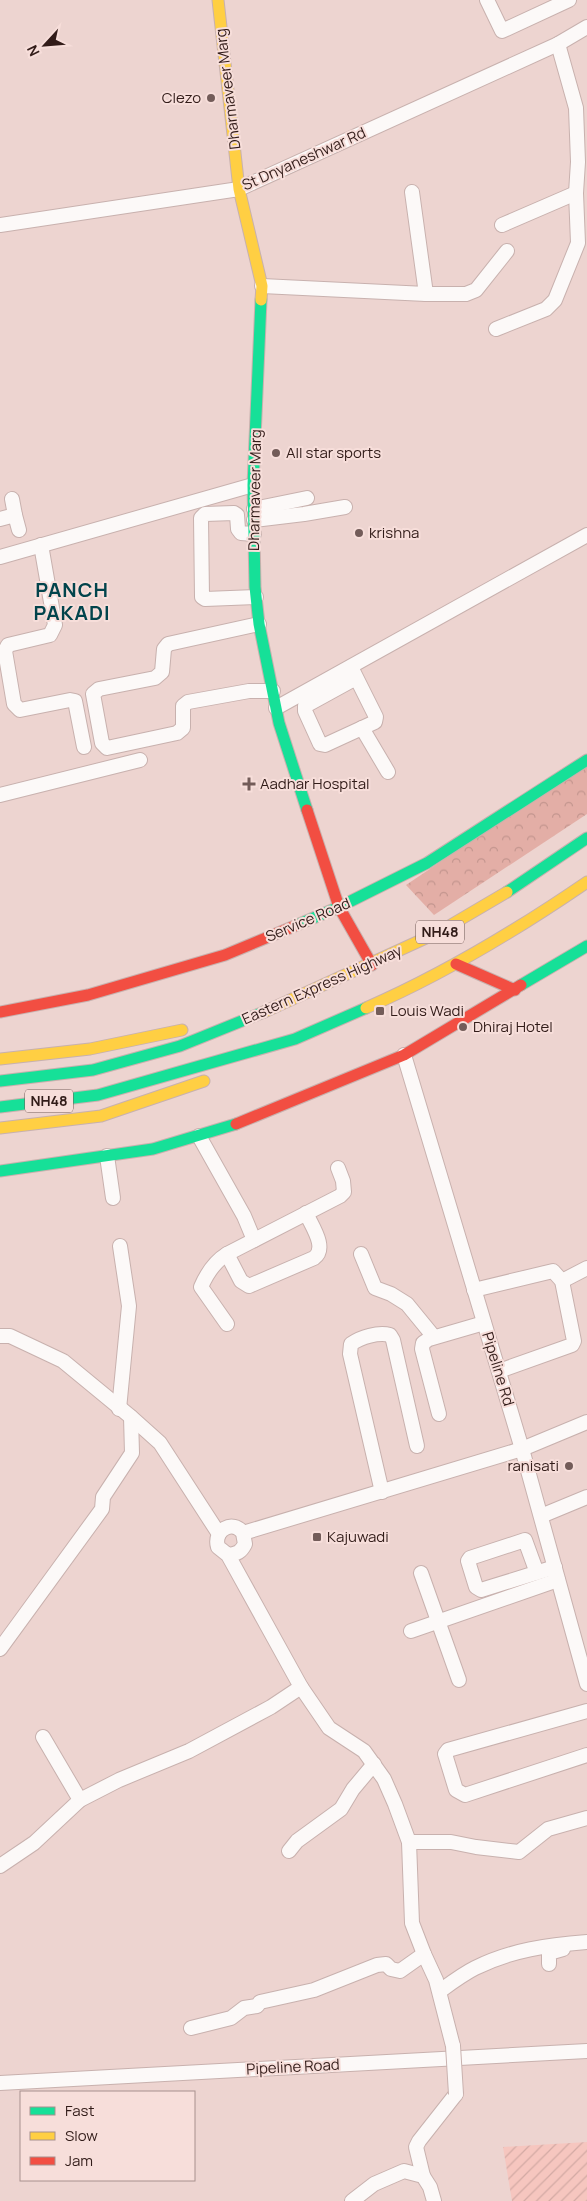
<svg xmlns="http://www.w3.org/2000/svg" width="587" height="2201" font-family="Manrope,sans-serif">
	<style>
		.industrial { fill: url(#industrial-furrows) }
		.park { fill: url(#park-crowns) }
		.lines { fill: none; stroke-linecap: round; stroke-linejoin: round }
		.street-casing { stroke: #c8b1ae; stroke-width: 16 }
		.fast-casing { stroke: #c8b1ae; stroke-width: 13 }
		.slow-casing { stroke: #c8b1ae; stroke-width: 13 }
		.jam-casing { stroke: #c8b1ae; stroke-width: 13 }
		.street { stroke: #fcf9f8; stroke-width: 14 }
		.fast { stroke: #16e098; stroke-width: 11 }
		.slow { stroke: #ffcf43; stroke-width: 11 }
		.jam { stroke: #f24e42; stroke-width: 11 }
		.street-bridge-casing { stroke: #c8b1ae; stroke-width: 16; stroke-linecap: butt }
		.street-bridge { stroke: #fcf9f8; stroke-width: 14 }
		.poi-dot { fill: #735c59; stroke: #f7deda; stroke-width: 2 }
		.labels { text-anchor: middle; stroke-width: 4; stroke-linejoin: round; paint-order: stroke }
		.shield { fill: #f7deda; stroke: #6d5653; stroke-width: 1 }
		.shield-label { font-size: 14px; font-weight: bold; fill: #321c19 }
		.street-label { font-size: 15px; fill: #321c19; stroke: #f7deda }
		.poi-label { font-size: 15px; fill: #321c19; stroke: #f7deda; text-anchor: start }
		.district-label { font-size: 20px; font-weight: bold; letter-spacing: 1px; fill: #02444c; stroke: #f7deda }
	</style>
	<defs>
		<pattern id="industrial-furrows" width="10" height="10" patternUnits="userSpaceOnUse" patternTransform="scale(1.25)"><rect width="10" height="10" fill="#f6c6bf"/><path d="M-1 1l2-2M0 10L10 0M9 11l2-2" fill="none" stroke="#d3aaa4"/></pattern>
		<pattern id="park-crowns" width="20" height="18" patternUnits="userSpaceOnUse" patternTransform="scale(1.25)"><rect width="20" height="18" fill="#e3aea6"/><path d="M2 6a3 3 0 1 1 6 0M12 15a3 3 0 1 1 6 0" fill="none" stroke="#c3958e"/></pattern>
	</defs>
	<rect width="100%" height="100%" fill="#edd4d0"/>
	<!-- industrial -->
	<polygon class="industrial" points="587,2142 587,2201 512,2201 503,2147"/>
	<!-- park -->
	<polygon class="park" points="587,763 587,814 434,915 406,885"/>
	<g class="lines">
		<defs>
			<g id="street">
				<polyline points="487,0 502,31 569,0"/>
				<polyline points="0,225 239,189 558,44 587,27"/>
				<polyline points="502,225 576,193"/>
				<polyline points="262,286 426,294 412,192"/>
				<polyline points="426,294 466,294 476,290 507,251"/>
				<polyline points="496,329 546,309 555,300 578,243 576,193 578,162 576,108 558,44"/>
				<polyline points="254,509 307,498"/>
				<polyline points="15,515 19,530"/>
				<polyline points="0,519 15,515 12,499"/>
				<polyline points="254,520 304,514 345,507"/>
				<polyline points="254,534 241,533 238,529 237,515 234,513 205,514 201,518 202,597 205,599 256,597"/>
				<polyline points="41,545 55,625 50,635 8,645 5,651 14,704 20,710 70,700 75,701 84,747"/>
				<polyline points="0,557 253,485"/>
				<polyline points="259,624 168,644 164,649 162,672 155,678 99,689 93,694 102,743 107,748 177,733 183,728 183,706 188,702 249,691 273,691"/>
				<polyline points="351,667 376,717 375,722 325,745 320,744 305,711 305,706 356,678"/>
				<polyline points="276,708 587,535"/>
				<polyline points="362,728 388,772"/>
				<polyline points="0,795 140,760"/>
				<polyline points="404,1055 522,1449 587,1684"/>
				<polyline points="199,1136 244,1216 254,1240"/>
				<polyline points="107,1156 113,1198"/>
				<path d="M 227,1254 L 241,1281 L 249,1286 L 314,1258 C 328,1248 311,1225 306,1213"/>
				<polyline points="361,1254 375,1288 391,1294 407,1304 434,1337"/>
				<polyline points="562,1281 587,1268"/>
				<polyline points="474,1290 553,1271 562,1281 574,1341 572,1345 499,1371"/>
				<path d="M 227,1324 L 201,1287 C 207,1273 214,1262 227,1254 L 340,1196 L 344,1192 L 343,1181 L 338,1168"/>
				<polyline points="0,1336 10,1336 63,1361 131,1417 160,1443 219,1534"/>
				<polyline points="119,1409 129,1306 120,1246"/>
				<polyline points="439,1414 422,1349 423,1343 429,1339 484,1323"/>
				<path d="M 382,1492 L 350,1354 L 351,1344 C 361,1337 378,1332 390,1335 L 393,1340 L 417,1446"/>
				<polyline points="541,1516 587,1497"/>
				<polyline points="243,1533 522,1449 587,1422"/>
				<polyline points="421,1573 459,1680"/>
				<polyline points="537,1573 525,1540 470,1558 468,1561 476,1587 481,1590 555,1567"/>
				<polyline points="411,1631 558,1580"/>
				<polyline points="0,1649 102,1509 103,1497 132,1453 131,1417"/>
				<polyline points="301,1687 329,1728 364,1751 384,1779 395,1804 409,1842 412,1923 424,1954 436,1980 453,2046"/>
				<polyline points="587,1711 448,1750 445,1754 456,1790 465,1795 587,1755"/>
				<polyline points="43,1737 80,1800"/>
				<polyline points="409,1842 451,1842 476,1847 519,1852 548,1829 587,1818"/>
				<polyline points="289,1851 297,1841 341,1809 353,1789 374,1764"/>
				<path d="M 0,1866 L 34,1843 L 80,1800 L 119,1780 L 189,1751 L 271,1707 L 301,1687 L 228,1555 L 218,1547 C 213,1530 233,1519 243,1533 L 245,1544 C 241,1552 237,1554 228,1555"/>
				<polyline points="549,1964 549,1953 563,1949"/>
				<path d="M 440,1991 C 451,1983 463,1974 475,1968 C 511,1950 548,1945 587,1942"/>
				<polyline points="191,2028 231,2018 244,2008 257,2006 260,2002 314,1990 377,1965 386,1964 391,1969 400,1971 424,1954"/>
				<polyline points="0,2083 587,2051"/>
				<polyline points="423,2176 416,2147 419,2141 456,2094"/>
				<polyline points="352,2201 374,2184 404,2171 423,2176 430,2187 434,2201"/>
			</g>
			<g id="fast">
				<polyline points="261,300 253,485 255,587 259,624 279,723 307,810"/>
				<polyline points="507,892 587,838"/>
				<polyline points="297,925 339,907 427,863 587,760"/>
				<polyline points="521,985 587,946"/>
				<polyline points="0,1081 93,1070 180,1046 264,1012"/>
				<polyline points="0,1107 98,1095 295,1039 366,1008"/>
				<polyline points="0,1171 153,1149 236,1124"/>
			</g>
			<g id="slow">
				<polyline points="218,0 239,189 262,286 261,300"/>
				<path d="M 366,1008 C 444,974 517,930 587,882"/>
				<polyline points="264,1012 439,932 507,892"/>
				<polyline points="0,1059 90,1049 182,1030"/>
				<polyline points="0,1128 101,1116 204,1081"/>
			</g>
			<g id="jam">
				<polyline points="307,810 339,907 372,965"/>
				<polyline points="456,964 515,990"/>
				<polyline points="0,1012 88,995 225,955 297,925"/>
				<polyline points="236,1124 404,1055 521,985"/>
			</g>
		</defs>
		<!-- street casing -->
		<use href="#street" class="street-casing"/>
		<!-- fast casing -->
		<use href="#fast" class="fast-casing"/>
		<!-- slow casing -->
		<use href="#slow" class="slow-casing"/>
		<!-- jam casing -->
		<use href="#jam" class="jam-casing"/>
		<!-- street -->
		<use href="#street" class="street"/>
		<!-- fast -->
		<use href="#fast" class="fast"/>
		<!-- slow -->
		<use href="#slow" class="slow"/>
		<!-- jam -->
		<use href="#jam" class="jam"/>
		<defs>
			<polyline id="street-bridge" points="453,2046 456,2094"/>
		</defs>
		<!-- street-bridge casing -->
		<use href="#street-bridge" class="street-bridge-casing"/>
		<!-- street-bridge -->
		<use href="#street-bridge" class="street-bridge"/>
	</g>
	<!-- markers -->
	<g class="poi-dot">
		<circle cx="211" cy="98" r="5"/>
		<circle cx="276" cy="453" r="5"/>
		<circle cx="359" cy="533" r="5"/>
		<path d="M246.5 776.5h5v5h5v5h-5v5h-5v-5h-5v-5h5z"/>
		<rect x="375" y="1006" width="10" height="10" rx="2.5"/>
		<circle cx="463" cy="1027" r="5"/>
		<circle cx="569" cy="1466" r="5"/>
		<rect x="312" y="1532" width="10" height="10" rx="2.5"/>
	</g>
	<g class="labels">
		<!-- shield labels -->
		<g class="shield">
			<rect x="416" y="920.5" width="48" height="23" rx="4"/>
			<rect x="25" y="1089.5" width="48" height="23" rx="4"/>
		</g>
		<g class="shield-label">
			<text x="440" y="937">NH48</text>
			<text x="49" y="1106">NH48</text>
		</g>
		<!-- street labels -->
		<g class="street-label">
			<text transform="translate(228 89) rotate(-97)" y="5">Dharmaveer Marg</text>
			<text transform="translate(304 159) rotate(-24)" y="5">St Dnyaneshwar Rd</text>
			<text transform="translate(255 490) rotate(-89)" y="5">Dharmaveer Marg</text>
			<text transform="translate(308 920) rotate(-23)" y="5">Service Road</text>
			<text transform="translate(322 985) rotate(-24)" y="5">Eastern Express Highway</text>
			<text transform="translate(498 1369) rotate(73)" y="5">Pipeline Rd</text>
			<text transform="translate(293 2067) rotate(-3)" y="5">Pipeline Road</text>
		</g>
		<!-- poi labels -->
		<g class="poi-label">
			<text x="201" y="103" text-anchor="end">Clezo</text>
			<text x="286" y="458">All star sports</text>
			<text x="369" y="538">krishna</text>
			<text x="260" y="789">Aadhar Hospital</text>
			<text x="390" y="1016">Louis Wadi</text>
			<text x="473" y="1032">Dhiraj Hotel</text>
			<text x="559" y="1471" text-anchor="end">ranisati</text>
			<text x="327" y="1542">Kajuwadi</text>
		</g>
		<!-- district labels -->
		<g class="district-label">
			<text x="72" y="597">PANCH<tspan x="72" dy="23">PAKADI</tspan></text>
		</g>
	</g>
	<!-- legend -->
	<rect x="20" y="2091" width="175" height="90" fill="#f7deda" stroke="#a8908d"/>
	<rect x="30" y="2107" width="25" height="8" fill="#16e098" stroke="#a8908d"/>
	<text x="65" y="2116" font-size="15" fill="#321c19">Fast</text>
	<rect x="30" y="2132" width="25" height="8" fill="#ffcf43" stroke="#a8908d"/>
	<text x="65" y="2141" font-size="15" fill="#321c19">Slow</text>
	<rect x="30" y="2157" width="25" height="8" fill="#f24e42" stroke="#a8908d"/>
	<text x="65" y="2166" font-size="15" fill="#321c19">Jam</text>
	<!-- north arrow -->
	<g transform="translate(45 45) rotate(244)" stroke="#f7deda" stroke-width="4" paint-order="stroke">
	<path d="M0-4L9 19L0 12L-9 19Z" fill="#321c19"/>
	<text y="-8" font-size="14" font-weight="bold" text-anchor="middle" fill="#321c19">N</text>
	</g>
</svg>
